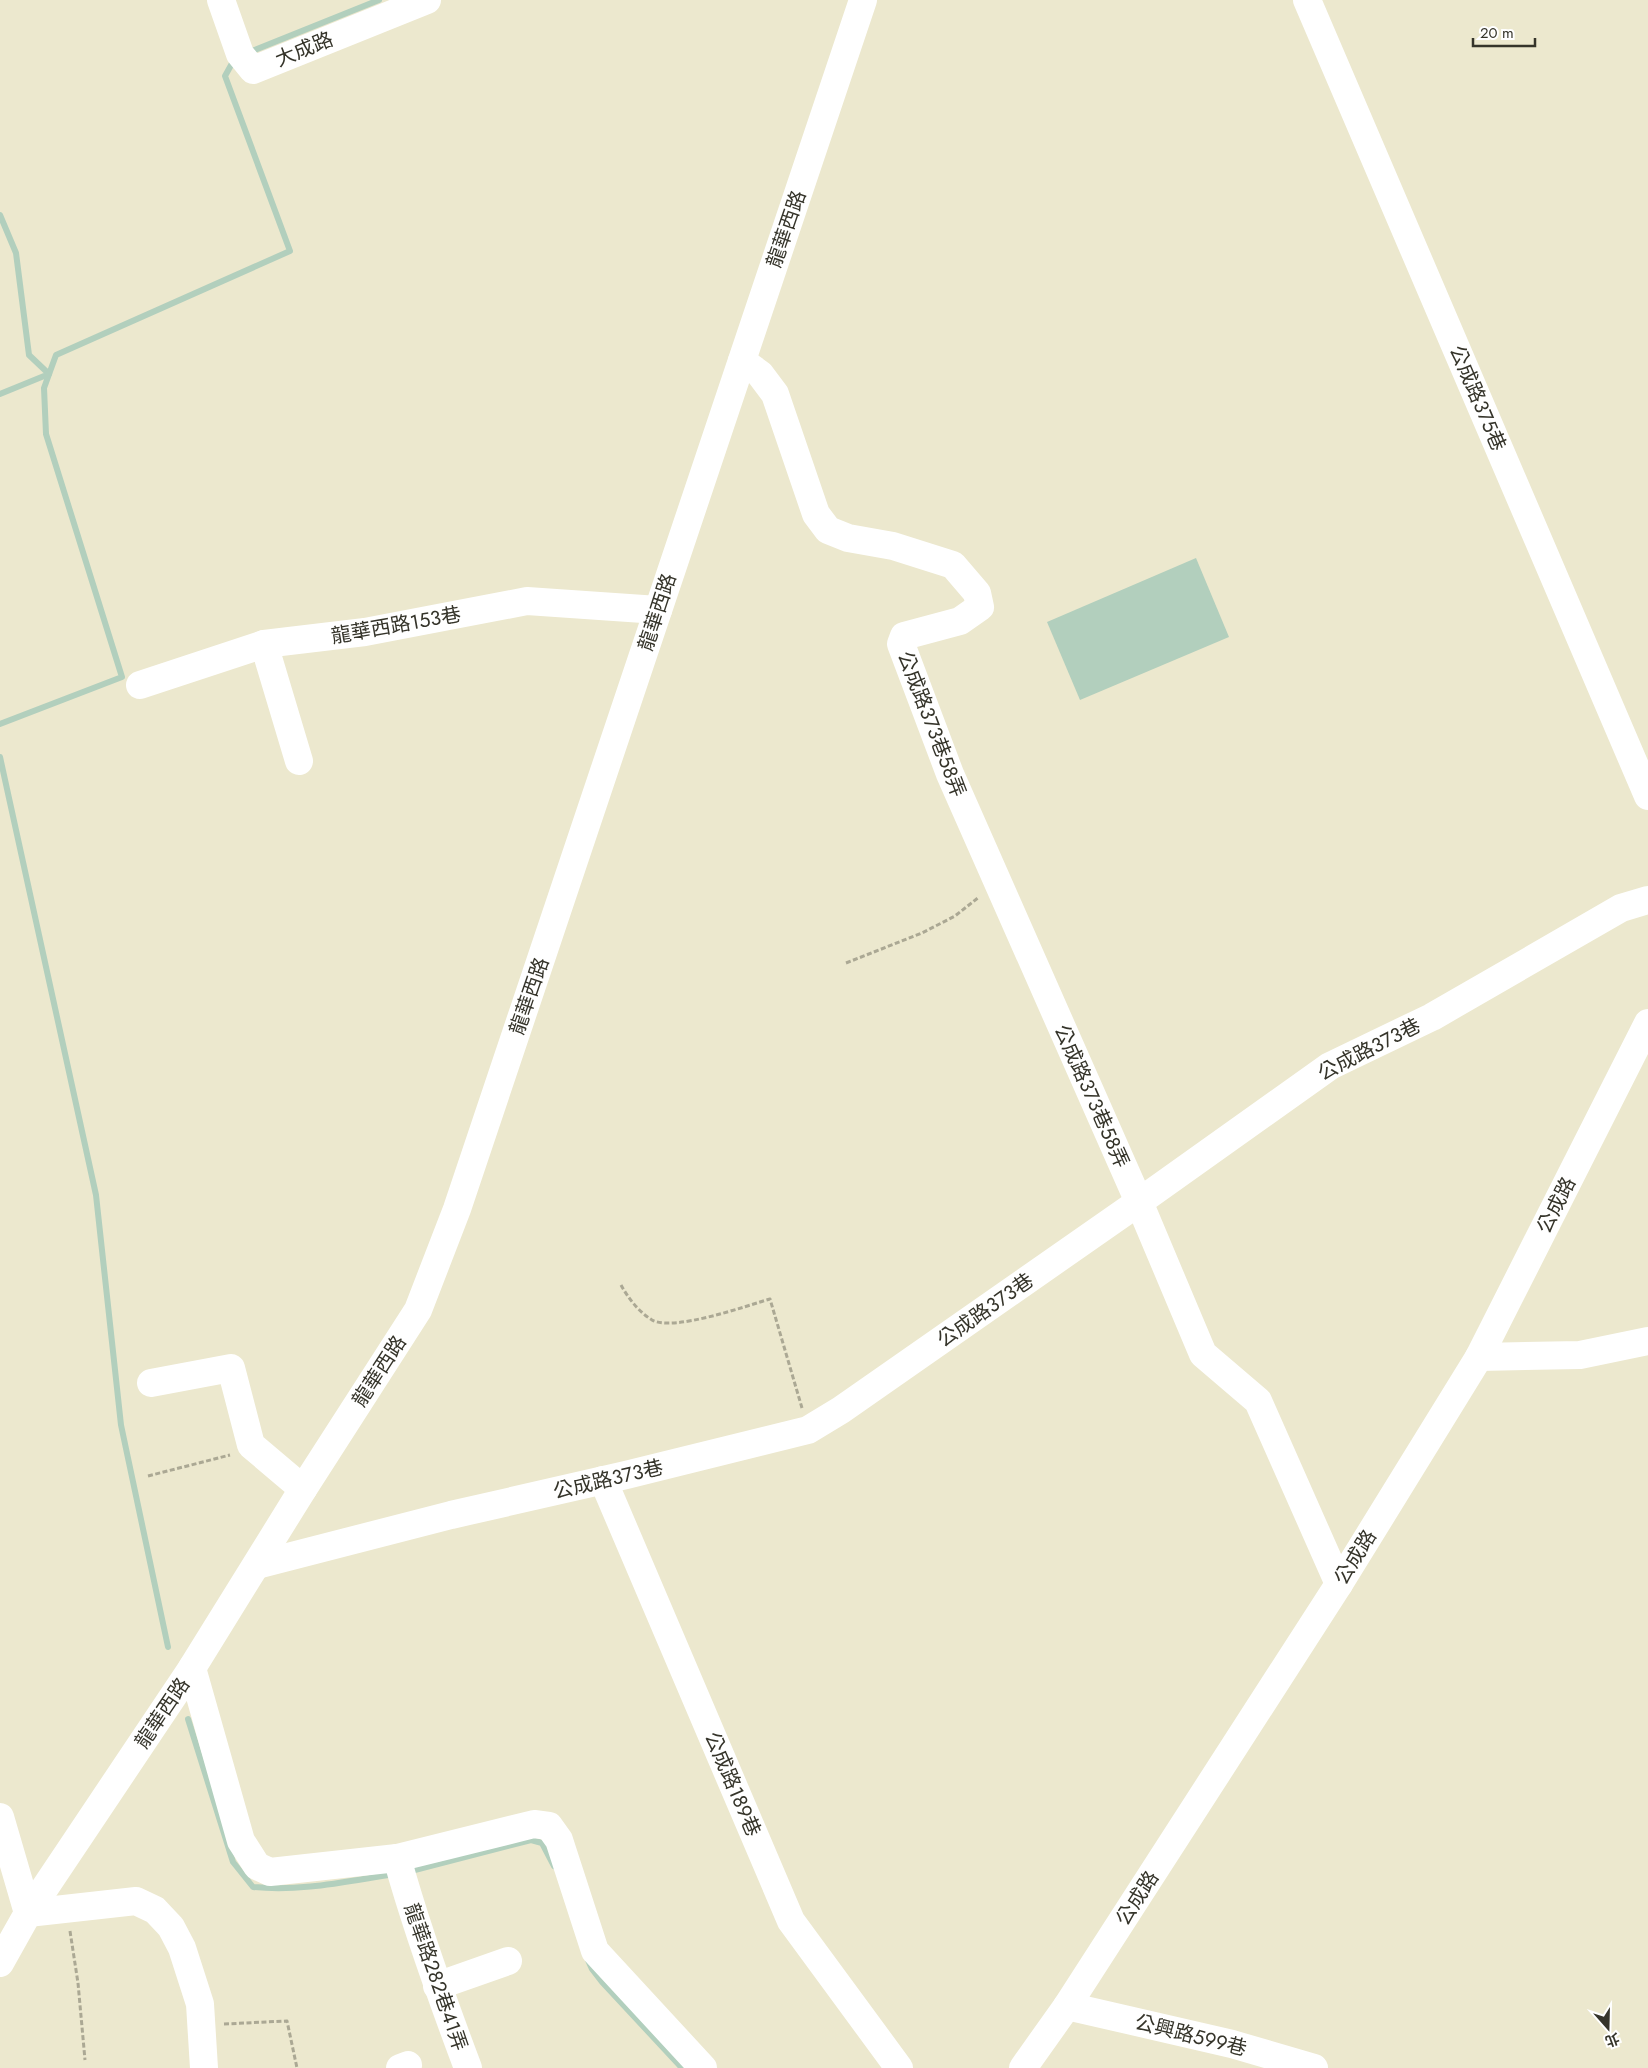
<svg xmlns="http://www.w3.org/2000/svg" width="1648" height="2068" font-family="Jost,'Noto Sans TC',sans-serif">
	<style>
		.water { fill: #b2cfbd }
		.lines { fill: none; stroke-linecap: round; stroke-linejoin: round }
		.stream { stroke: #b2cfbd; stroke-width: 6 }
		.path { stroke: #aba894; stroke-width: 3; stroke-dasharray: 5 2.5; stroke-linecap: butt }
		.minor { stroke: #fff; stroke-width: 28 }
		.labels { text-anchor: middle; stroke-width: 4.5; stroke-linejoin: round; paint-order: stroke }
		.street-label { font-size: 20px; fill: #35342a; stroke: #fff }
	</style>
	<rect width="100%" height="100%" fill="#ece8ce"/>
	<!-- water -->
	<polygon class="water" points="1196,558 1229,637 1080,700 1047,622"/>
	<g class="lines">
		<!-- stream -->
		<g class="stream">
			<polyline points="247,53 379,0"/>
			<polyline points="0,215 16,253 29,355 49,374 0,394"/>
			<polyline points="0,724 122,677 46,434 44,388 56,355 290,251 225,76 235,58"/>
			<polyline points="0,757 96,1195 121,1425 168,1647"/>
			<path d="M 188,1719 L 233,1862 L 253,1887 C 301,1892 348,1881 395,1874"/>
			<polyline points="407,1872 531,1840 542,1843 554,1866"/>
			<polyline points="588,1960 592,1969 602,1982 682,2068"/>
		</g>
		<!-- path -->
		<g class="path">
			<polyline points="846,963 922,933 955,916 979,897"/>
			<path d="M 621,1285 C 628,1298 639,1312 652,1320 C 673,1332 746,1306 770,1299 L 802,1408"/>
			<polyline points="148,1476 230,1455"/>
			<polyline points="70,1931 78,1983 85,2060"/>
			<polyline points="224,2024 287,2021 297,2068"/>
		</g>
		<!-- minor -->
		<g class="minor">
			<polyline points="221,0 240,54 253,70 427,0"/>
			<polyline points="1307,0 1648,796"/>
			<polyline points="742,361 760,374 775,394 816,514 828,530 848,538 893,546 953,565 977,593 980,607 960,621 904,636 901,644 950,774 1139,1202 1203,1354 1258,1401 1339,1584"/>
			<polyline points="264,644 299,761"/>
			<polyline points="140,685 264,644 365,632 527,601 658,610"/>
			<polyline points="1479,1357 1580,1355 1648,1341"/>
			<polyline points="151,1383 231,1368 251,1445 303,1489"/>
			<polyline points="603,1480 791,1921 899,2068"/>
			<polyline points="257,1565 451,1515 626,1475 808,1430 841,1410 1139,1202 1330,1066 1432,1017 1621,908 1648,900"/>
			<polyline points="192,1668 241,1841 257,1866 270,1872 397,1858 534,1824 549,1826 559,1840 595,1951 703,2068"/>
			<polyline points="0,1817 28,1913"/>
			<path d="M 397,1858 C 417,1930 442,1999 468,2068"/>
			<polyline points="28,1913 136,1901 155,1910 171,1927 182,1948 200,2004 204,2068"/>
			<polyline points="0,1963 28,1913 192,1668 303,1489 418,1310 457,1209 863,0"/>
			<polyline points="437,1986 508,1961"/>
			<polyline points="1067,2006 1232,2044 1314,2068"/>
			<polyline points="400,2068 408,2065"/>
			<polyline points="1023,2068 1067,2006 1339,1584 1479,1357 1648,1023"/>
		</g>
	</g>
	<g class="labels">
		<!-- street labels -->
		<g class="street-label">
			<text transform="translate(304 49) rotate(-22)" y="7">大成路</text>
			<text transform="translate(786 229) rotate(-71)" y="7">龍華西路</text>
			<text transform="translate(1478 398) rotate(67)" y="7">公成路375巷</text>
			<text transform="translate(657 612) rotate(-72)" y="7">龍華西路</text>
			<text transform="translate(396 625) rotate(-10)" y="7">龍華西路153巷</text>
			<text transform="translate(932 724) rotate(69)" y="7">公成路373巷58弄</text>
			<text transform="translate(529 996) rotate(-71)" y="7">龍華西路</text>
			<text transform="translate(1369 1049) rotate(-27)" y="7">公成路373巷</text>
			<text transform="translate(1092 1096) rotate(66)" y="7">公成路373巷58弄</text>
			<text transform="translate(1556 1205) rotate(-63)" y="7">公成路</text>
			<text transform="translate(985 1310) rotate(-35)" y="7">公成路373巷</text>
			<text transform="translate(379 1371) rotate(-57)" y="7">龍華西路</text>
			<text transform="translate(608 1479) rotate(-13)" y="7">公成路373巷</text>
			<text transform="translate(1355 1557) rotate(-58)" y="7">公成路</text>
			<text transform="translate(162 1713) rotate(-56)" y="7">龍華西路</text>
			<text transform="translate(733 1784) rotate(67)" y="7">公成路189巷</text>
			<text transform="translate(1137 1898) rotate(-57)" y="7">公成路</text>
			<text transform="translate(436 1977) rotate(71)" y="7">龍華路282巷41弄</text>
			<text transform="translate(1191 2035) rotate(14)" y="7">公興路599巷</text>
		</g>
	</g>
	<!-- north arrow -->
	<g transform="translate(1608 2028) rotate(160)" stroke="#ffffff" stroke-width="4" paint-order="stroke">
	<path d="M0-4L9 19L0 12L-9 19Z" fill="#35342a"/>
	<text y="-8" font-size="14" font-weight="bold" text-anchor="middle" fill="#35342a">北</text>
	</g>
	<!-- scale -->
	<path d="M1473 38v8h62v-8" fill="none" stroke="#35342a" stroke-width="2.5"/>
	<text x="1480" y="38" font-size="15" fill="#35342a" stroke="#ffffff" stroke-width="4" paint-order="stroke">20 m</text>
</svg>
